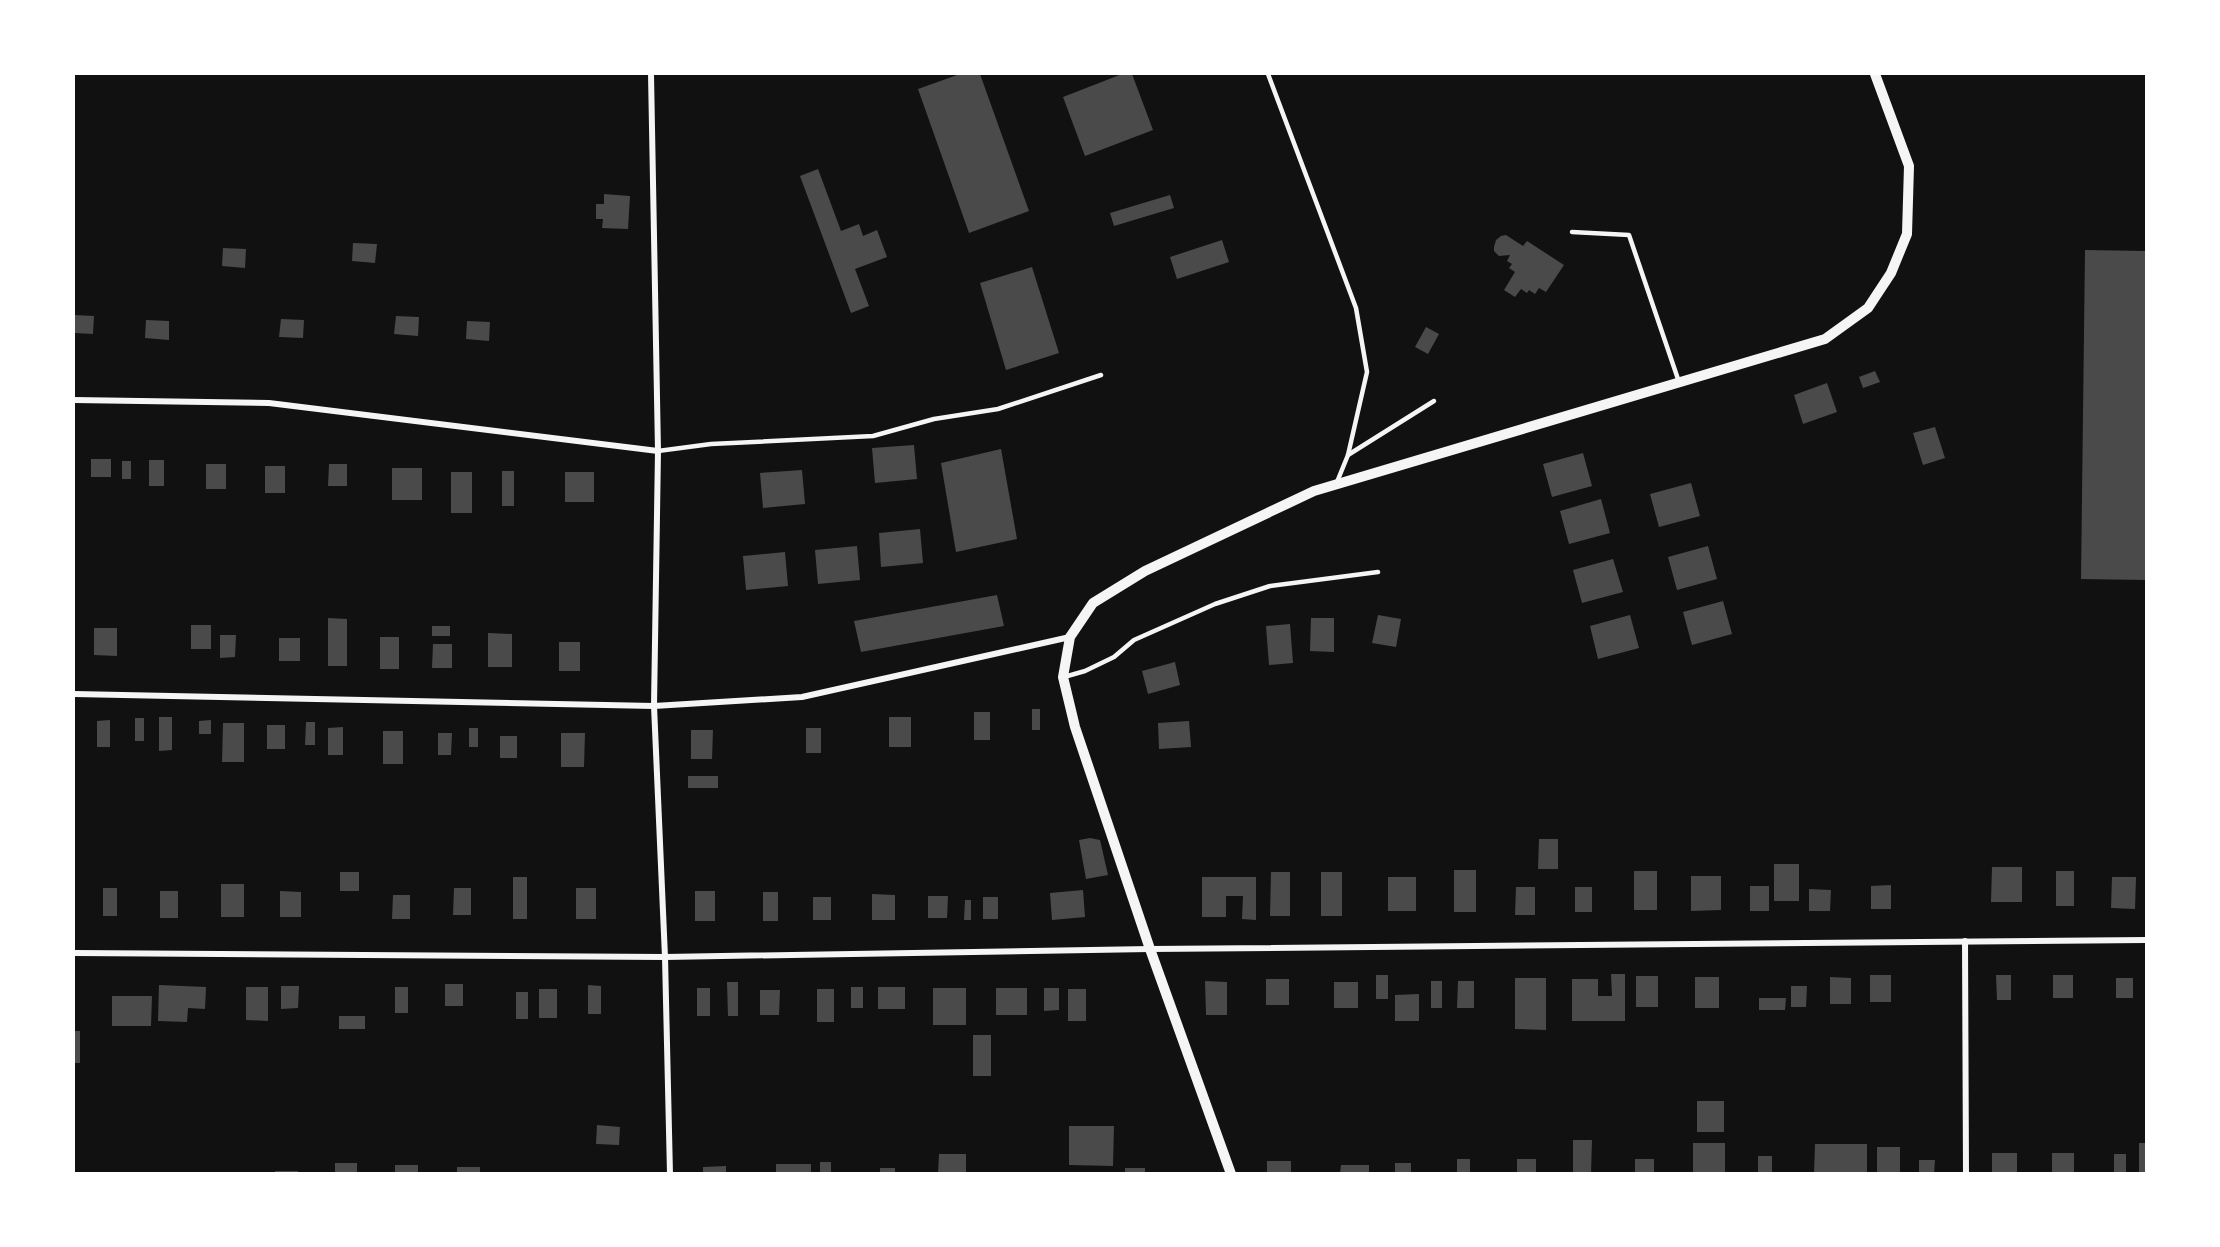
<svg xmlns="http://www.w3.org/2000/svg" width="2220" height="1247" font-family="'Nunito Sans',sans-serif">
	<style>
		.building { fill: #4a4a4a }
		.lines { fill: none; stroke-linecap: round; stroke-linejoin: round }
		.service { stroke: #f5f5f5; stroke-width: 4.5 }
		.minor { stroke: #f5f5f5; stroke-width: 6 }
		.tertiary { stroke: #f5f5f5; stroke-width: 10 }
	</style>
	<rect width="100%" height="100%" fill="#111"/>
	<!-- building -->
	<g class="building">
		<polygon points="960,74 980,74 1029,211 969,233 918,89"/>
		<polygon points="1122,74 1132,74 1153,130 1085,156 1063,97"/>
		<polygon points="818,169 841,231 859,224 863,236 877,230 887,257 855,269 869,306 851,313 800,176"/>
		<polygon points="604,194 630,196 628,229 602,228 603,219 596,219 596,204 604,204"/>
		<polygon points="1170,195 1174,208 1114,226 1110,213"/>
		<polygon points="1506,235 1523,246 1527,241 1564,265 1546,292 1539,288 1535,294 1529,290 1527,293 1521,289 1515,297 1504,290 1515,272 1509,268 1512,264 1507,261 1510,255 1499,256 1494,251 1494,247 1496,240 1501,236"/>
		<polygon points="1222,240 1229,262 1177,279 1170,257"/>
		<polygon points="353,243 377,244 375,263 352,261"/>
		<polygon points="223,248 246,249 245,268 222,266"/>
		<polygon points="2085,250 2146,251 2146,580 2081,579"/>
		<polygon points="1032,267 1059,353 1006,370 980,283"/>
		<polygon points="74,315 94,316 93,334 74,333"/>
		<polygon points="396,316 419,317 418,336 394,334"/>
		<polygon points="281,319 304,320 303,338 279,337"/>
		<polygon points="146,320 169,321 169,340 145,338"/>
		<polygon points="467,321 490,322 489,341 466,339"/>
		<polygon points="1426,327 1439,334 1428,354 1415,347"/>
		<polygon points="1875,371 1880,382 1863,388 1859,377"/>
		<polygon points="1827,383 1837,412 1803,424 1794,395"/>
		<polygon points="1935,427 1945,458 1923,465 1913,433"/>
		<polygon points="914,445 917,479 875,483 872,448"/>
		<polygon points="1001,449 1017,539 956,552 941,463"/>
		<polygon points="1583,453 1592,486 1552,497 1543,464"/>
		<rect x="91" y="459" width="20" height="18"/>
		<rect x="149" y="460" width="15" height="26"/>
		<rect x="122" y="461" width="9" height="18"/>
		<rect x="206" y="464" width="20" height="25"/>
		<polygon points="329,464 347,464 347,486 328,486"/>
		<rect x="265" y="466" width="20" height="27"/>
		<rect x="392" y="468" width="30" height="32"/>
		<polygon points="802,470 805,504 763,508 760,473"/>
		<rect x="502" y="471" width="12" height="35"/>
		<rect x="451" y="472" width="21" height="41"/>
		<rect x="565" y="472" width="29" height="30"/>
		<polygon points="1691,483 1700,516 1659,527 1650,494"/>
		<polygon points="1601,499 1610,533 1569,544 1560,511"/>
		<polygon points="920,529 923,563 881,567 879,533"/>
		<polygon points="857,546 860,580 818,584 815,550"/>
		<polygon points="1708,546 1717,579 1677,590 1668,557"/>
		<polygon points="785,552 788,586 746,590 743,556"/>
		<polygon points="1613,559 1623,592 1582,603 1573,570"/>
		<polygon points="997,595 1004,626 861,652 854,621"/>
		<polygon points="1723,601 1732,634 1692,645 1683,612"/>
		<polygon points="1378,615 1401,619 1396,647 1372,643"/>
		<polygon points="1630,615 1639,648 1598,659 1590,626"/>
		<polygon points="328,618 347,619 347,666 328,666"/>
		<polygon points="1311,618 1334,618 1334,652 1310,651"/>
		<polygon points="1290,624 1293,663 1269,665 1266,626"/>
		<rect x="191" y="625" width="20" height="24"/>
		<rect x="432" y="626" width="18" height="10"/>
		<polygon points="94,628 117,628 117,656 94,655"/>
		<polygon points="488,633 512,634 512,667 488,667"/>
		<polygon points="220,635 236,635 235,657 220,658"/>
		<rect x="380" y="637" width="19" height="32"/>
		<rect x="279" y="638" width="21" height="23"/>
		<rect x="559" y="642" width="21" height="29"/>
		<polygon points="433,644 452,644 452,668 432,668"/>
		<polygon points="1175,662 1180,685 1148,694 1142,671"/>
		<rect x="1032" y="709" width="8" height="21"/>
		<rect x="974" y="712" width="16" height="28"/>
		<polygon points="159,717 172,717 172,750 159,751"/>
		<rect x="889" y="717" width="22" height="30"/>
		<rect x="135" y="718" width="9" height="23"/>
		<polygon points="110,720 110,747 97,747 97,721"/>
		<polygon points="211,720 211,734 199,734 199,721"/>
		<polygon points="1189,721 1191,747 1159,749 1158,723"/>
		<polygon points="306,722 315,722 315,745 305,745"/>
		<polygon points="223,723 244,723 244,762 222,762"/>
		<rect x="267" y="725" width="18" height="24"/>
		<polygon points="343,727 343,755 328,755 328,728"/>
		<rect x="469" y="728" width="9" height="19"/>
		<rect x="806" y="728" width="15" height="25"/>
		<polygon points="691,730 713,730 712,759 691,759"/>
		<rect x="383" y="731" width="20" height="33"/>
		<polygon points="438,733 452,733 451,755 438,755"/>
		<polygon points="561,733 585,733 584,767 561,767"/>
		<rect x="500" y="736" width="17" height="22"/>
		<rect x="688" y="776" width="30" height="12"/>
		<polygon points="1090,838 1100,840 1108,875 1086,879 1079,840"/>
		<polygon points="1539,839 1558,839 1558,869 1538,869"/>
		<rect x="1774" y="864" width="25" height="37"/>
		<polygon points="1992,867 2022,867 2022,902 1991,902"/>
		<rect x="1454" y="870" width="22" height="42"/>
		<rect x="1634" y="871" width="23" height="39"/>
		<rect x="2056" y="871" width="18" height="35"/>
		<rect x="340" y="872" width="19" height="19"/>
		<polygon points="1271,872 1290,872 1290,916 1270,916"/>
		<rect x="1321" y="872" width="21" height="44"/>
		<polygon points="1691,876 1721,876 1721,910 1691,911"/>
		<rect x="513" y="877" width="14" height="42"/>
		<polygon points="1202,877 1256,877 1256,920 1242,919 1243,896 1226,896 1226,917 1202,917"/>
		<rect x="1388" y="877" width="28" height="34"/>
		<polygon points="2112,877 2136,877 2135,909 2111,908"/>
		<rect x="221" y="884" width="23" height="33"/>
		<polygon points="1891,885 1891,909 1871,909 1871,886"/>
		<rect x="1750" y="886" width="19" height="25"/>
		<polygon points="1516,887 1535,887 1535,915 1515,915"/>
		<rect x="1575" y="887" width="17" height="25"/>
		<rect x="103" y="888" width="14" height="28"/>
		<polygon points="454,888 471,888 471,915 453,915"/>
		<rect x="576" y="888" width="20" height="31"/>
		<polygon points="1809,889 1831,890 1830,911 1809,911"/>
		<polygon points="1083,890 1085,917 1052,920 1050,893"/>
		<rect x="160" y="891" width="18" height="27"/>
		<polygon points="280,891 301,892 301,917 280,917"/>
		<rect x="695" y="891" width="20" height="30"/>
		<rect x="763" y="892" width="15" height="29"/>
		<polygon points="872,894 895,895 895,920 872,920"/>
		<polygon points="393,895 410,895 410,919 392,919"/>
		<polygon points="928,896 948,896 947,918 928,918"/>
		<rect x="813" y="897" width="18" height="23"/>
		<rect x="983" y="897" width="15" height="22"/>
		<polygon points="965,900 971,900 971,920 964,920"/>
		<polygon points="1611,974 1625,974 1625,1021 1572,1021 1572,979 1598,979 1598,996 1612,996"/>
		<rect x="1376" y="975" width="12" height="24"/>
		<rect x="1870" y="975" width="21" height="27"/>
		<polygon points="1996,975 2011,975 2011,1000 1997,1000"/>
		<rect x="2053" y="975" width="20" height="23"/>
		<rect x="1636" y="976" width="22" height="31"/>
		<rect x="1695" y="977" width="24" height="31"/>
		<polygon points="1830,977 1851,978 1851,1004 1830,1004"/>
		<polygon points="1515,978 1546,978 1546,1030 1515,1029"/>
		<rect x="2116" y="978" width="17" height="20"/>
		<rect x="1266" y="979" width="23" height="26"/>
		<polygon points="1205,981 1227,982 1227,1015 1206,1015"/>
		<rect x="1431" y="981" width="11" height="27"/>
		<polygon points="1458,981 1474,981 1474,1008 1457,1008"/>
		<polygon points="727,982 738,982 738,1016 728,1016"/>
		<rect x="1334" y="982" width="24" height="26"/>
		<rect x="445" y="984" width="18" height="22"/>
		<polygon points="159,985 206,987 205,1009 188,1008 187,1022 158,1021"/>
		<polygon points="588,985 601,986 601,1014 588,1014"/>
		<polygon points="281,986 299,986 298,1008 281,1009"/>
		<polygon points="1791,986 1807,986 1806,1007 1791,1007"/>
		<polygon points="246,987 268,987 268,1021 246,1020"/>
		<rect x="395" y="987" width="13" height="26"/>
		<rect x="851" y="987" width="12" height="21"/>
		<rect x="878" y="987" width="27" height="22"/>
		<rect x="697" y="988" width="13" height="28"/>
		<rect x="933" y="988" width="33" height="37"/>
		<rect x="996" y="988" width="31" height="27"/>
		<polygon points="1044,988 1059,988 1059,1010 1044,1011"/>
		<rect x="539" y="989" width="18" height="29"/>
		<rect x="817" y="989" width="17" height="33"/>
		<rect x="1068" y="989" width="18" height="32"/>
		<polygon points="760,990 780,990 779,1015 760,1015"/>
		<rect x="516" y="992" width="12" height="27"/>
		<polygon points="1419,994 1419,1021 1395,1021 1395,995"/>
		<polygon points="112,996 152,996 151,1026 112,1026"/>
		<polygon points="1759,998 1786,998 1785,1010 1759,1010"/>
		<rect x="339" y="1016" width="26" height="13"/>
		<rect x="74" y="1031" width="6" height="32"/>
		<rect x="973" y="1035" width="18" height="41"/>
		<rect x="1697" y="1101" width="27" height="31"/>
		<polygon points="597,1125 620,1127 619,1145 596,1144"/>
		<polygon points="1069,1126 1114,1126 1113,1166 1069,1165"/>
		<polygon points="1573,1140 1592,1140 1591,1174 1573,1174"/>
		<rect x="1693" y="1143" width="32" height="31"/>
		<rect x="2139" y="1143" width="7" height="31"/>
		<polygon points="1815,1144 1867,1144 1867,1174 1814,1174"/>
		<rect x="1877" y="1147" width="23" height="27"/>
		<rect x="1992" y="1153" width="25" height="21"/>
		<rect x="2052" y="1153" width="22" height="21"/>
		<polygon points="939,1154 966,1154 966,1174 938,1174"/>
		<rect x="2114" y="1154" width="12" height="20"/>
		<rect x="1758" y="1156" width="14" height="18"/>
		<rect x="1457" y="1159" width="13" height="15"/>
		<rect x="1517" y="1159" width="19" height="15"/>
		<rect x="1635" y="1159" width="19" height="15"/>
		<polygon points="1919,1160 1935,1160 1934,1174 1919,1174"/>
		<rect x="1267" y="1161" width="24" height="13"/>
		<rect x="820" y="1162" width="11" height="12"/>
		<rect x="335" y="1163" width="22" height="11"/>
		<rect x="1395" y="1163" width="16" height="11"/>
		<rect x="776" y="1164" width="35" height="10"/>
		<rect x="395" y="1165" width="23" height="9"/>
		<polygon points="1341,1165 1369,1165 1369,1174 1340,1174"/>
		<polygon points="726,1166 726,1174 703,1174 703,1167"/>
		<rect x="457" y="1167" width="23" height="7"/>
		<rect x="880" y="1168" width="15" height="6"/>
		<rect x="1125" y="1168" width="20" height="6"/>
		<rect x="275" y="1171" width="23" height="3"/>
	</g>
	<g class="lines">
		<!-- service -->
		<g class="service">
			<polyline points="1268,74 1356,308 1367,372 1348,455 1337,482"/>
			<polyline points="1572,232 1629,235 1679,382"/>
			<polyline points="658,451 711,444 873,436 934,419 998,409 1101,375"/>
			<polyline points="1348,455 1434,401"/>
			<polyline points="1064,677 1085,671 1114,657 1134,640 1215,604 1270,586 1378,572"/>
		</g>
		<!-- minor -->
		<g class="minor">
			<polyline points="651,74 658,451 654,706 665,957 670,1174"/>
			<polyline points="74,400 269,403 658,451"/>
			<polyline points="74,694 654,706 802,697 1070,637"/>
			<polyline points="1965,941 1966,1174"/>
			<polyline points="74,953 665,957 1150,949 2146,940"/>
		</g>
		<!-- tertiary -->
		<polyline class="tertiary" points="1231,1174 1150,949 1075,727 1063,677 1070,637 1093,603 1145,571 1314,491 1825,339 1868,308 1891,273 1907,234 1909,166 1875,74"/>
	</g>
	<!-- border -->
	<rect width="2220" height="1247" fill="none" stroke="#ffffff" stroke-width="150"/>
</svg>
